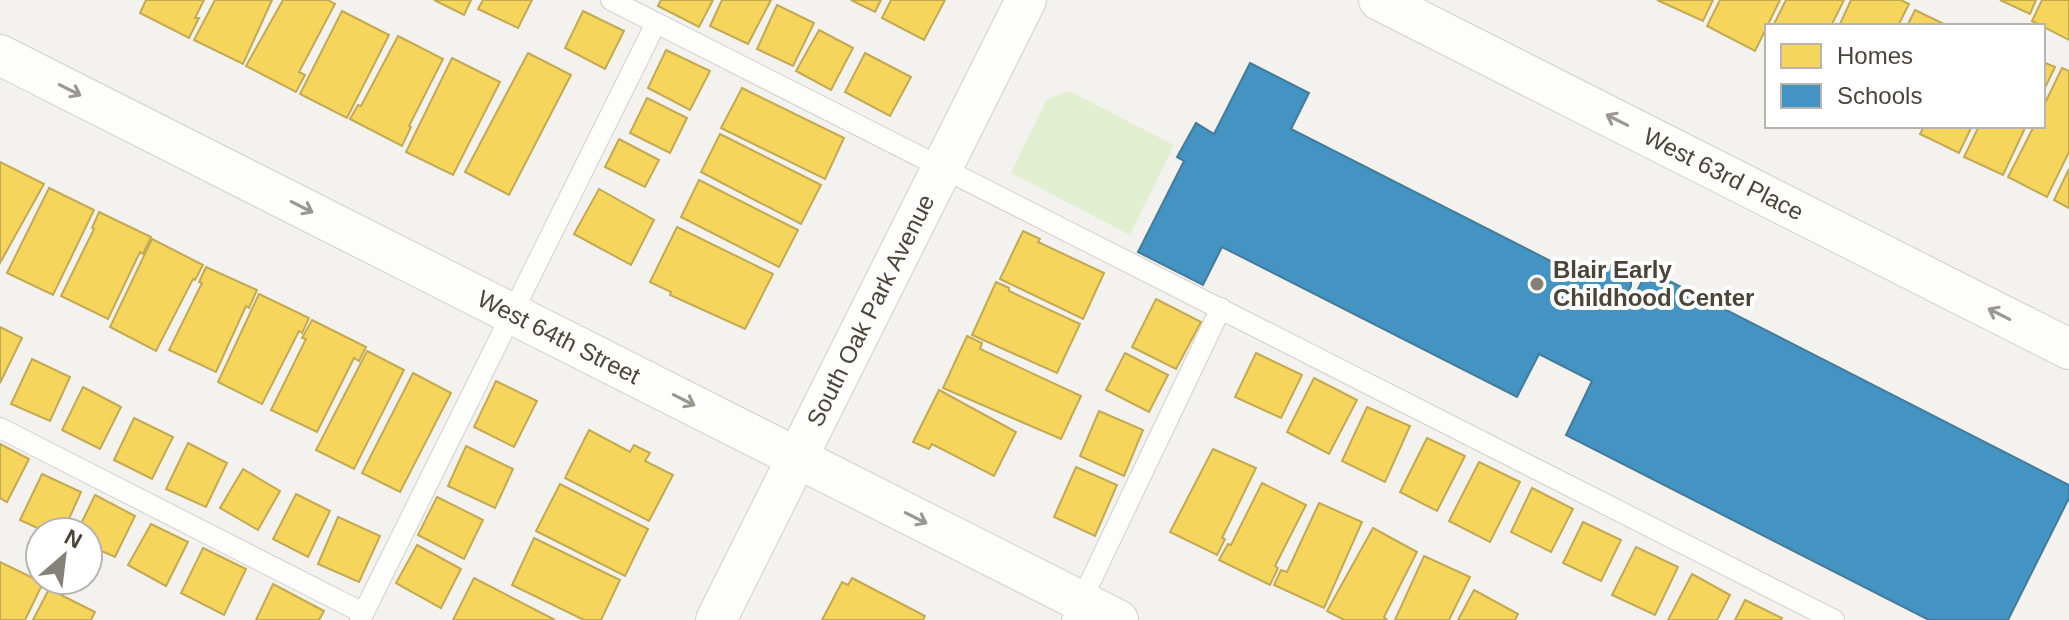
<svg xmlns="http://www.w3.org/2000/svg" width="2069" height="620" font-family="Arial,sans-serif">
	<style>
		.green { fill: #e1eecf }
		.homes { fill: #f6d55c; stroke: #c3aa52; stroke-width: 2 }
		.schools { fill: #4393c3; stroke: #457b9a; stroke-width: 2 }
		.lines { fill: none; stroke-linecap: round; stroke-linejoin: round }
		.service-casing { stroke: #d2d0cb; stroke-width: 22 }
		.minor-casing { stroke: #d2d0cb; stroke-width: 42 }
		.service { stroke: #fdfdfc; stroke-width: 20 }
		.minor { stroke: #fdfdfc; stroke-width: 40 }
		.oneway { stroke: #9b9791 }
		.poi-dot { fill: #868178; stroke: #fff; stroke-width: 3 }
		.labels { text-anchor: middle; stroke-width: 8; stroke-linejoin: round; paint-order: stroke }
		.street-label { font-size: 24px; fill: #4b4439; stroke: #fff }
		.poi-label { font-size: 24px; font-weight: bold; fill: #4b4439; stroke: #fff; text-anchor: start }
	</style>
	<rect width="100%" height="100%" fill="#f4f2ee"/>
	<!-- green -->
	<polygon class="green" points="1069,91 1174,145 1130,235 1011,173 1047,99"/>
	<!-- homes -->
	<g class="homes">
		<polygon points="146,0 204,0 195,18 199,18 189,38 140,13"/>
		<polygon points="215,0 272,0 243,64 194,40"/>
		<polygon points="283,0 328,0 335,4 299,72 305,75 296,92 246,66"/>
		<polygon points="434,0 471,0 464,15"/>
		<polygon points="483,0 532,0 518,28 478,9"/>
		<polygon points="661,0 713,0 699,27 658,6"/>
		<polygon points="722,0 771,0 748,44 710,26"/>
		<polygon points="851,0 881,0 875,12"/>
		<polygon points="891,0 945,0 924,40 882,18"/>
		<polygon points="1657,0 1713,0 1703,21"/>
		<polygon points="1720,0 1780,0 1755,51 1707,26"/>
		<polygon points="1786,0 1844,0 1831,26 1773,26"/>
		<polygon points="1851,0 1901,0 1909,4 1898,26 1839,26"/>
		<polygon points="2000,0 2036,0 2030,14"/>
		<polygon points="2042,0 2069,0 2069,40 2032,21"/>
		<polygon points="777,5 814,23 793,66 757,49"/>
		<polygon points="1915,10 1948,26 1907,26"/>
		<polygon points="342,11 389,35 347,118 300,94"/>
		<polygon points="583,11 624,31 605,69 565,48"/>
		<polygon points="819,30 853,48 831,90 796,71"/>
		<polygon points="398,36 443,59 409,126 411,127 402,146 350,119 358,105 361,106"/>
		<polygon points="666,50 710,71 690,110 648,88"/>
		<polygon points="528,53 571,75 509,195 465,172"/>
		<polygon points="865,53 911,77 890,116 845,92"/>
		<polygon points="452,58 500,82 453,175 406,152"/>
		<polygon points="2043,62 2055,67 2043,92"/>
		<polygon points="2062,68 2069,71 2069,152 2047,197 2008,177 2034,126 2043,126 2043,107"/>
		<polygon points="742,88 844,138 825,179 721,128"/>
		<polygon points="647,98 687,118 670,153 630,133"/>
		<polygon points="1924,126 1972,126 1959,153 1920,134"/>
		<polygon points="1979,126 2026,126 2003,175 1964,157"/>
		<polygon points="720,134 821,185 801,224 701,172"/>
		<polygon points="619,139 659,160 645,187 605,167"/>
		<polygon points="0,162 44,184 0,263"/>
		<polygon points="2069,169 2069,208 2054,200"/>
		<polygon points="699,180 798,230 779,267 681,217"/>
		<polygon points="49,188 94,210 53,295 7,273"/>
		<polygon points="599,189 654,220 631,265 574,234"/>
		<polygon points="99,212 151,237 143,254 140,252 108,319 61,296 94,229 92,228"/>
		<polygon points="677,227 773,274 745,329 670,295 671,292 650,282"/>
		<polygon points="1023,231 1040,239 1038,242 1104,273 1083,319 1000,279"/>
		<polygon points="152,239 203,265 195,280 193,279 156,351 110,327"/>
		<polygon points="206,267 257,290 249,308 246,306 216,372 169,350 202,283 199,282"/>
		<polygon points="996,282 1009,288 1009,291 1080,324 1057,373 972,335"/>
		<polygon points="259,294 309,318 302,333 299,331 262,404 218,382"/>
		<polygon points="1156,299 1201,322 1176,369 1132,347"/>
		<polygon points="312,320 366,347 359,361 354,358 317,432 271,410 306,339 302,338"/>
		<polygon points="0,327 22,338 0,383"/>
		<polygon points="967,336 982,343 980,349 1081,396 1061,439 943,388"/>
		<polygon points="367,351 404,370 354,469 316,450"/>
		<polygon points="1125,353 1168,375 1149,412 1106,390"/>
		<polygon points="1256,353 1302,375 1281,418 1235,397"/>
		<polygon points="32,359 70,377 50,421 11,404"/>
		<polygon points="413,373 451,393 400,492 362,473"/>
		<polygon points="1314,378 1357,400 1329,454 1287,432"/>
		<polygon points="496,381 537,401 514,447 474,427"/>
		<polygon points="83,387 121,407 100,449 62,430"/>
		<polygon points="939,390 1016,432 994,476 932,444 929,449 913,442"/>
		<polygon points="1367,407 1410,426 1385,482 1342,461"/>
		<polygon points="1099,411 1143,430 1124,476 1080,456"/>
		<polygon points="134,418 173,437 152,479 114,460"/>
		<polygon points="589,430 630,452 634,445 650,453 645,461 673,475 649,521 565,478"/>
		<polygon points="1427,438 1465,456 1437,511 1400,492"/>
		<polygon points="188,443 227,463 206,507 166,489"/>
		<polygon points="0,444 29,459 7,502 0,498"/>
		<polygon points="466,446 513,469 495,508 448,486"/>
		<polygon points="1213,449 1256,468 1222,538 1225,539 1217,555 1170,532"/>
		<polygon points="1479,462 1520,482 1490,542 1449,521"/>
		<polygon points="1076,467 1117,485 1095,536 1054,517"/>
		<polygon points="243,469 280,491 258,530 220,508"/>
		<polygon points="42,474 81,492 63,532 46,532 20,520"/>
		<polygon points="1262,483 1306,505 1275,566 1278,568 1270,585 1219,560 1228,544 1231,545"/>
		<polygon points="560,484 648,529 625,576 536,531"/>
		<polygon points="1532,488 1573,509 1551,552 1511,532"/>
		<polygon points="296,494 330,511 308,557 273,539"/>
		<polygon points="95,495 135,516 115,557 88,545 88,532 77,532"/>
		<polygon points="437,497 483,520 464,559 418,535"/>
		<polygon points="1319,503 1362,522 1324,608 1274,585 1281,570 1287,572"/>
		<polygon points="338,517 380,536 359,582 318,564"/>
		<polygon points="1583,522 1621,540 1601,581 1563,563"/>
		<polygon points="151,524 188,542 166,586 128,565"/>
		<polygon points="1373,528 1417,552 1384,617 1387,620 1344,620 1327,611"/>
		<polygon points="534,538 620,580 601,620 584,620 512,585"/>
		<polygon points="417,545 461,569 441,608 396,583"/>
		<polygon points="1636,547 1678,567 1655,615 1612,595"/>
		<polygon points="203,548 246,569 224,615 181,593"/>
		<polygon points="1424,556 1470,577 1449,620 1395,620"/>
		<polygon points="0,562 43,583 25,620 0,620"/>
		<polygon points="1692,574 1730,595 1717,620 1668,620"/>
		<polygon points="474,578 555,620 453,620"/>
		<polygon points="852,578 925,616 923,620 822,620 842,582 848,585"/>
		<polygon points="273,584 324,611 319,620 256,620"/>
		<polygon points="49,589 95,612 91,620 33,620"/>
		<polygon points="1474,590 1518,614 1515,620 1458,620"/>
		<polygon points="1745,600 1782,618 1781,620 1735,620"/>
	</g>
	<!-- schools -->
	<polygon class="schools" points="1250,63 1309,93 1291,129 1586,279 1590,267 1631,264 1631,286 1624,299 1631,302 1648,270 2069,485 2069,498 2008,620 1929,620 1566,435 1592,381 1539,354 1517,397 1222,247 1203,285 1138,252 1184,161 1177,157 1196,123 1214,134"/>
	<g class="lines">
		<defs>
			<g id="service">
				<polyline points="611,0 1834,620"/>
				<polyline points="0,428 363,613"/>
				<polyline points="360,620 656,23"/>
				<polyline points="1072,620 1221,308"/>
			</g>
			<g id="minor">
				<path id="s1" d="M 1379,0 L 2069,349"/>
				<path id="s2" d="M 0,55 L 1118,620"/>
				<path id="s3" d="M 716,620 L 1026,0"/>
			</g>
		</defs>
		<!-- service casing -->
		<use href="#service" class="service-casing"/>
		<!-- minor casing -->
		<use href="#minor" class="minor-casing"/>
		<!-- service -->
		<use href="#service" class="service"/>
		<!-- minor -->
		<use href="#minor" class="minor"/>
	</g>
	<!-- one-way arrows -->
	<defs><path id="oneway-shaft" d="M-6 0H5M1.5-3L5.5 0L1.5 3" fill="none" stroke-width="1.6" stroke-linecap="round" stroke-linejoin="round" transform="scale(2)"/></defs>
	<g class="oneway">
		<use href="#oneway-shaft" transform="translate(70 90) rotate(27)"/>
		<use href="#oneway-shaft" transform="translate(1617 120) rotate(-153)"/>
		<use href="#oneway-shaft" transform="translate(302 207) rotate(27)"/>
		<use href="#oneway-shaft" transform="translate(1999 314) rotate(-153)"/>
		<use href="#oneway-shaft" transform="translate(684 400) rotate(27)"/>
		<use href="#oneway-shaft" transform="translate(916 518) rotate(27)"/>
	</g>
	<!-- markers -->
	<circle class="poi-dot" cx="1537" cy="284" r="8"/>
	<g class="labels">
		<!-- street labels -->
		<g class="street-label">
			<text dy="8" stroke="none"><textPath href="#s1" startOffset="386">West 63rd Place</textPath></text>
			<text dy="8" stroke="none"><textPath href="#s3" startOffset="346">South Oak Park Avenue</textPath></text>
			<text dy="8" stroke="none"><textPath href="#s2" startOffset="626">West 64th Street</textPath></text>
		</g>
		<!-- poi labels -->
		<g class="poi-label">
			<text x="1553" y="278">Blair Early<tspan x="1553" dy="28">Childhood Center</tspan></text>
		</g>
	</g>
	<!-- legend -->
	<rect x="1765" y="24" width="280" height="104" fill="#ffffff" stroke="#b7b4b0" stroke-width="2"/>
	<rect x="1781" y="44" width="40" height="24" fill="#f6d55c" stroke="#b7b4b0" stroke-width="2"/>
	<text x="1837" y="64" font-size="24" fill="#4b4439">Homes</text>
	<rect x="1781" y="84" width="40" height="24" fill="#4393c3" stroke="#b7b4b0" stroke-width="2"/>
	<text x="1837" y="104" font-size="24" fill="#4b4439">Schools</text>
	<!-- north arrow -->
	<g transform="translate(64 556) rotate(28)"><circle r="38" fill="#ffffff" stroke="#b7b4b0" stroke-width="2"/>
	<path d="M0-6L14 30L0 20L-14 30Z" fill="#868178"/>
	<text y="-12" font-size="22" font-weight="bold" text-anchor="middle" fill="#4b4439">N</text>
	</g>
</svg>
